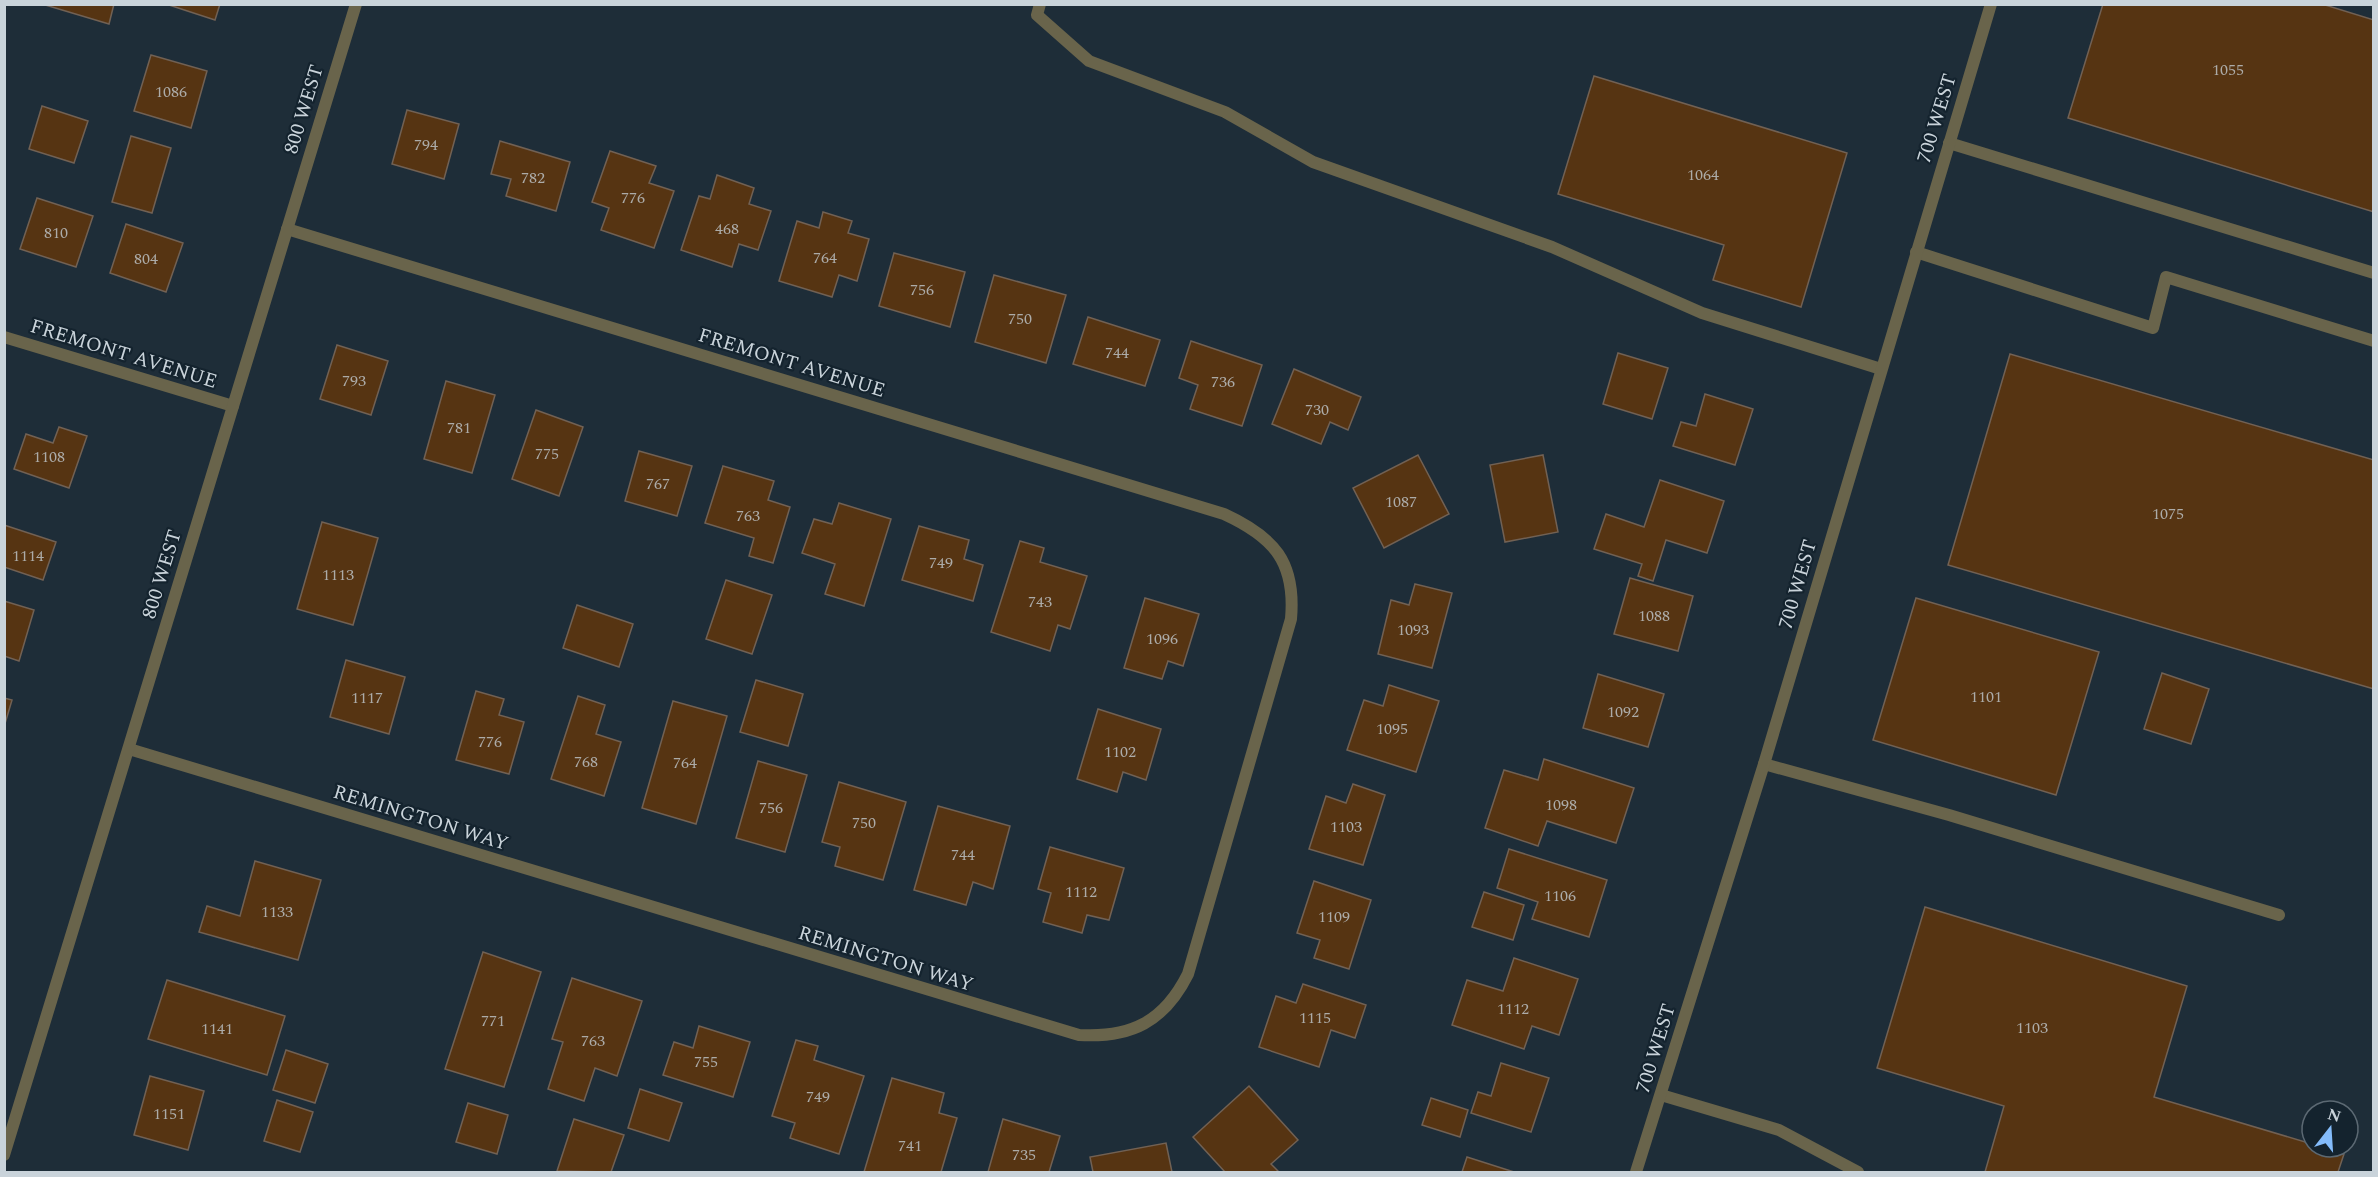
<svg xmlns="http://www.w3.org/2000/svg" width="2378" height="1177" font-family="Spectral,serif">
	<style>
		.building { fill: #563412; stroke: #716154; stroke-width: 1.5 }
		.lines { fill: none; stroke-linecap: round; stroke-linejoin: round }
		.service { stroke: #69644b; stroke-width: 12 }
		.minor { stroke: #69644b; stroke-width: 12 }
		.labels { text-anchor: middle; stroke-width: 4.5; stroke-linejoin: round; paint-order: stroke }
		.number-label { font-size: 16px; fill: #acaba8 }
		.street-label { font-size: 20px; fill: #c9d3da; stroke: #14232e }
	</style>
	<rect width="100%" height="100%" fill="#1e2d38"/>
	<!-- building -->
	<g class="building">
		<polygon points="42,4 114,4 109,24"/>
		<polygon points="166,4 220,4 215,20"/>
		<polygon points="2103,4 2322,4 2374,20 2374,212 2068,118"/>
		<polygon points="151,55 207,71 191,128 134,111"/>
		<polygon points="1594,76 1847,153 1801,307 1713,280 1724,245 1558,194"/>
		<polygon points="42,106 88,121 74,163 29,149"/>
		<polygon points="407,110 459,124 444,179 392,164"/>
		<polygon points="131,136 171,148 152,213 112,202"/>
		<polygon points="500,141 570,162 556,211 506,196 511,179 491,174"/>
		<polygon points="610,151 656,166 649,183 674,191 654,248 601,230 609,208 592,202"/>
		<polygon points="717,175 754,188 749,204 771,211 758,250 739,244 732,267 681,250 699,196 710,199"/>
		<polygon points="37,198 93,216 76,267 20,249"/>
		<polygon points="823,212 852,221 848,233 869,239 857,281 839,275 832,297 779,281 797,221 819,228"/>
		<polygon points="126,224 183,243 166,292 110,273"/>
		<polygon points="894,253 965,272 950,327 879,306"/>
		<polygon points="994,275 1066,295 1046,363 975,342"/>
		<polygon points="1088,317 1160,340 1145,386 1073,364"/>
		<polygon points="1191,341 1262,365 1242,426 1190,409 1198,385 1179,378"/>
		<polygon points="337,345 388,361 371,415 320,399"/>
		<polygon points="1618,353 1668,368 1652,419 1603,404"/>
		<polygon points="2010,354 2374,460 2374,689 1948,565"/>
		<polygon points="1294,369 1361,397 1348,430 1330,422 1321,444 1272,424"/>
		<polygon points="446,381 495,395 472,473 424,459"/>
		<polygon points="1705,394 1753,409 1735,465 1673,446 1681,422 1696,426"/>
		<polygon points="536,410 583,427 559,496 512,479"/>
		<polygon points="59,427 87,436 69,488 14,469 26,434 53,443"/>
		<polygon points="639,451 692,466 677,516 625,501"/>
		<polygon points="1418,455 1449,514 1384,548 1353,488"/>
		<polygon points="1543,455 1558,532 1505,542 1490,465"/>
		<polygon points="723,466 774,481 768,500 790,507 773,563 749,556 754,538 705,523"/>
		<polygon points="1660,480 1724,501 1707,553 1666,540 1653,581 1638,576 1642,564 1594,549 1606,514 1644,527"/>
		<polygon points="839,503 891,519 864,606 825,594 835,564 802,553 814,519 832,524"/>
		<polygon points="322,522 378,538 353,625 297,609"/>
		<polygon points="4,525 56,542 43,580 4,567"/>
		<polygon points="919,526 969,540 964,559 983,565 973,601 902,580"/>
		<polygon points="1020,541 1044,548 1040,562 1087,576 1070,629 1058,625 1050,651 991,632"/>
		<polygon points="1630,578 1693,596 1678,651 1614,634"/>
		<polygon points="726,580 772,595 752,654 706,639"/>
		<polygon points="1415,584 1452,593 1432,668 1378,654 1391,600 1409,605"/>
		<polygon points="1145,598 1199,614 1183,666 1168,661 1162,679 1124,668"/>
		<polygon points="1916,598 2099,652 2056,795 1873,740"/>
		<polygon points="4,601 34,610 19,661 4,656"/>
		<polygon points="577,605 633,624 619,667 563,648"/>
		<polygon points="346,660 405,677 389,734 330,717"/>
		<polygon points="2162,673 2209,689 2191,744 2144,729"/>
		<polygon points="1598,674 1664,694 1648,747 1583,728"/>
		<polygon points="756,680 803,694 788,746 740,732"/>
		<polygon points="1389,685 1439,701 1416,772 1347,750 1364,700 1383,706"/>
		<polygon points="476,691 504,699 499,715 524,722 509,774 456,760"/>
		<polygon points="578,696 605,705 596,734 621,742 604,796 551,779"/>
		<polygon points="4,698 12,700 4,727"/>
		<polygon points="673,701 727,716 696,824 642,808"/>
		<polygon points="1098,709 1161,729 1146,780 1123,772 1117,792 1077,779"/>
		<polygon points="1544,759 1634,788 1616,843 1547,821 1538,846 1485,828 1504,770 1538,780"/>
		<polygon points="758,761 807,775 785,852 736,838"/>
		<polygon points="839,782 906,802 883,880 835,866 840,847 822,842"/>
		<polygon points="1353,784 1385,795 1363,865 1309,849 1326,796 1346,803"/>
		<polygon points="938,806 1010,826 993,889 973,882 966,905 914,890"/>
		<polygon points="1050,847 1124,868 1109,920 1087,915 1082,933 1043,922 1051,893 1038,889"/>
		<polygon points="1509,849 1607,880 1589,937 1532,919 1538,902 1497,888"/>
		<polygon points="255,861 321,880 298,960 199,932 207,906 240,916"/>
		<polygon points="1314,881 1371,900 1349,969 1314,958 1320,940 1297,933"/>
		<polygon points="1484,892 1524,905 1513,940 1472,927"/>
		<polygon points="1925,907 2187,986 2154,1097 2312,1144 2312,1147 2321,1147 2344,1154 2338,1172 1985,1172 2004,1106 1877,1068"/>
		<polygon points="483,952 541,972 504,1087 445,1069"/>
		<polygon points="1514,958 1578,979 1559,1035 1532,1026 1524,1049 1452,1025 1467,980 1503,991"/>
		<polygon points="572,978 642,1001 617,1076 595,1068 584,1101 548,1089 563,1042 552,1039"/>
		<polygon points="167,980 285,1016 267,1075 148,1039"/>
		<polygon points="1303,984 1366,1005 1355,1038 1331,1030 1319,1067 1259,1047 1276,996 1296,1003"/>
		<polygon points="699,1026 750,1042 733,1097 663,1075 674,1042 693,1048"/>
		<polygon points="796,1040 818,1046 814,1060 864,1076 839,1154 790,1138 795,1123 772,1116"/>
		<polygon points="286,1050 328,1064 315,1103 273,1090"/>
		<polygon points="1501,1063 1549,1078 1531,1132 1471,1113 1478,1092 1491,1096"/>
		<polygon points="150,1076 204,1091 188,1150 134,1135"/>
		<polygon points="892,1078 944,1093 939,1113 957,1118 941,1172 864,1172"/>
		<polygon points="1249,1086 1298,1140 1271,1164 1278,1171 1276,1172 1225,1172 1193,1137"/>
		<polygon points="640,1089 682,1103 669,1141 628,1128"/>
		<polygon points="1431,1098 1468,1110 1460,1137 1422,1125"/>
		<polygon points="277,1100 313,1112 300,1152 264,1141"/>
		<polygon points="468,1103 508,1115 497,1154 456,1142"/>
		<polygon points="574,1119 624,1135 611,1172 557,1171"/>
		<polygon points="1003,1119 1060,1136 1049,1172 988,1172"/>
		<polygon points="1166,1143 1172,1172 1093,1172 1090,1157"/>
		<polygon points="1467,1157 1514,1172 1462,1172"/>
	</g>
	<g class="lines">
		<!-- service -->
		<g class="service">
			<polyline points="1040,4 1037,15 1089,61 1225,112 1313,162 1552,247 1702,313 1881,369"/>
			<polyline points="1949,143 2374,273"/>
			<polyline points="1916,252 2153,328 2166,277 2374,341"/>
			<polyline points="1764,764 1949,815 2279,915"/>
			<polyline points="1661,1095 1779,1130 1858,1172"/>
		</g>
		<!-- minor -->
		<g class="minor">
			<polyline points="4,337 233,406"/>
			<path d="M 129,749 L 1079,1035 C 1131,1038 1164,1022 1188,974 L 1291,619 C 1296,562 1274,537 1224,514 L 287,229"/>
			<polyline points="4,1155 356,4"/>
			<polyline points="1636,1172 1764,764 1991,4"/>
		</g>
	</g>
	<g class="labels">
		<!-- number labels -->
		<g class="number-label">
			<text x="2228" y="75">1055</text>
			<text x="171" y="97">1086</text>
			<text x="426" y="150">794</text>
			<text x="1703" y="180">1064</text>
			<text x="533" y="183">782</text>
			<text x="633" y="203">776</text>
			<text x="727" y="234">468</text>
			<text x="56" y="238">810</text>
			<text x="825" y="263">764</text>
			<text x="146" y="264">804</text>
			<text x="922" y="295">756</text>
			<text x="1020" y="324">750</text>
			<text x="1117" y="358">744</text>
			<text x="354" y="386">793</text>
			<text x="1223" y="387">736</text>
			<text x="1317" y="415">730</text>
			<text x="459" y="433">781</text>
			<text x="547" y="459">775</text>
			<text x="49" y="462">1108</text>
			<text x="658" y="489">767</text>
			<text x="1401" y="507">1087</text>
			<text x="2168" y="519">1075</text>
			<text x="748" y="521">763</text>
			<text x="28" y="561">1114</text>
			<text x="941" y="568">749</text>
			<text x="338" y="580">1113</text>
			<text x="1040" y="607">743</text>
			<text x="1654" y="621">1088</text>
			<text x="1413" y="635">1093</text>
			<text x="1162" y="644">1096</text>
			<text x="1986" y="702">1101</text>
			<text x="367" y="703">1117</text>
			<text x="1623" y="717">1092</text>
			<text x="1392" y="734">1095</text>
			<text x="490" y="747">776</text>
			<text x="1120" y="757">1102</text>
			<text x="586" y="767">768</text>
			<text x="685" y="768">764</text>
			<text x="1561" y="810">1098</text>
			<text x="771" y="813">756</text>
			<text x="864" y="828">750</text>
			<text x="1346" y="832">1103</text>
			<text x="963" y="860">744</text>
			<text x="1081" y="897">1112</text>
			<text x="1560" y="901">1106</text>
			<text x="277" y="917">1133</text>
			<text x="1334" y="922">1109</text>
			<text x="1513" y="1014">1112</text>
			<text x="1315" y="1023">1115</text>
			<text x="493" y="1026">771</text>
			<text x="2032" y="1033">1103</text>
			<text x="217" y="1034">1141</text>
			<text x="593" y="1046">763</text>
			<text x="706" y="1067">755</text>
			<text x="818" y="1102">749</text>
			<text x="169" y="1119">1151</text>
			<text x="910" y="1151">741</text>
			<text x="1024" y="1160">735</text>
		</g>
		<!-- street labels -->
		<g class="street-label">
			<text transform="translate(303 109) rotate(-73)" y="7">800 WEST</text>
			<text transform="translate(1936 118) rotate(-73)" y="7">700 WEST</text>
			<text transform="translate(124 353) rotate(17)" y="7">FREMONT AVENUE</text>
			<text transform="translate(792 362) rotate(17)" y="7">FREMONT AVENUE</text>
			<text transform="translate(161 574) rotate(-73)" y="7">800 WEST</text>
			<text transform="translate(1797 584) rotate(-74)" y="7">700 WEST</text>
			<text transform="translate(421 817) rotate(17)" y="7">REMINGTON WAY</text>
			<text transform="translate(886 958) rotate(17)" y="7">REMINGTON WAY</text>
			<text transform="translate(1655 1048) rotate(-73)" y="7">700 WEST</text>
		</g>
	</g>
	<!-- border -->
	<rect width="2378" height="1177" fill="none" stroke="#c9d3da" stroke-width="12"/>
	<!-- north arrow -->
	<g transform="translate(2330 1129) rotate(17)"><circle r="28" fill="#14232e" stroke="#5c6973" stroke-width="1.5"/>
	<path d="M0-4.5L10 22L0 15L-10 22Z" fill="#84bcfb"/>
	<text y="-9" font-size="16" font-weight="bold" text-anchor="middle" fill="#c9d3da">N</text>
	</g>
</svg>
